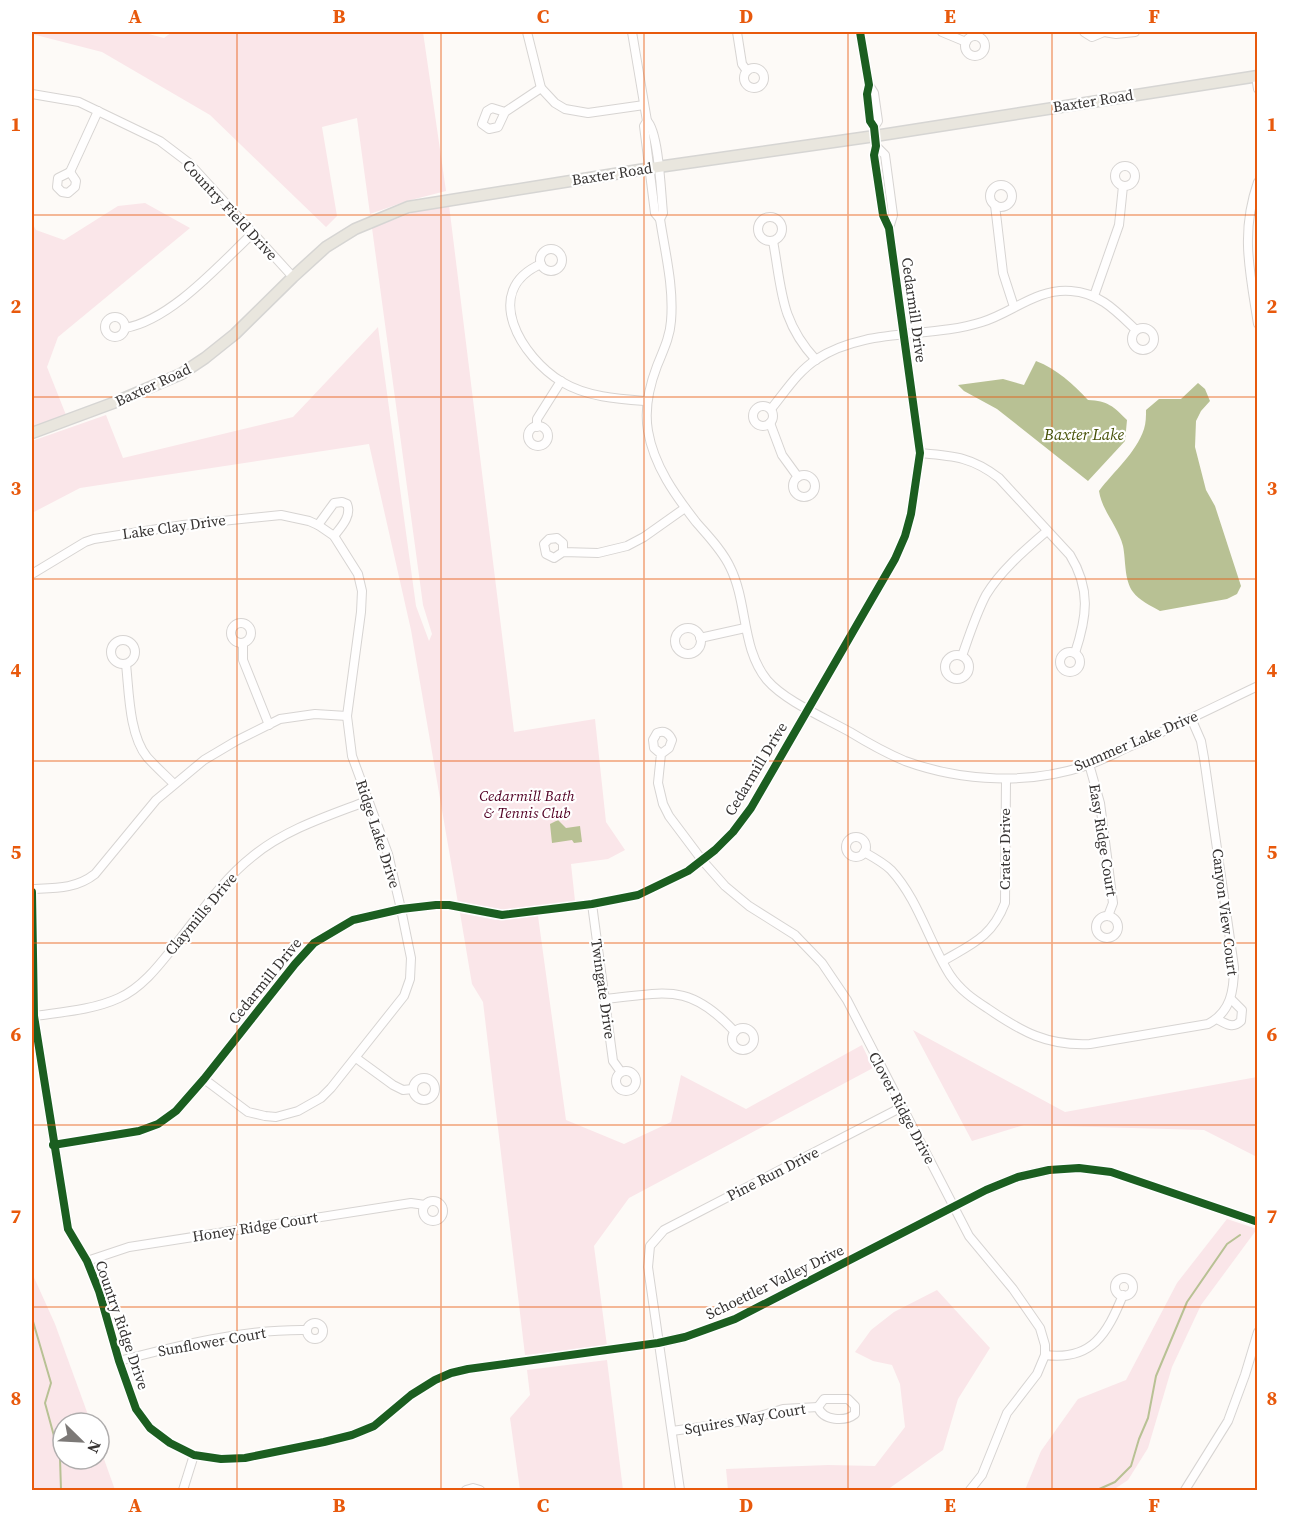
<svg xmlns="http://www.w3.org/2000/svg" width="1289" height="1522" font-family="'Source Serif 4',serif">
	<style>
		.green { fill: #fae6e9 }
		.water { fill: #b8c194 }
		.lines { fill: none; stroke-linecap: round; stroke-linejoin: round }
		.stream { stroke: #b8c194; stroke-width: 2 }
		.minor-casing { stroke: #d7d4d2; stroke-width: 10 }
		.major-casing { stroke: #d6d5d3; stroke-width: 13 }
		.minor { stroke: #fffefe; stroke-width: 8 }
		.major { stroke: #e9e6de; stroke-width: 10 }
		.cycleway-casing { stroke: #fff; stroke-width: 11 }
		.cycleway { stroke: #1b5e20; stroke-width: 8 }
		.grid { fill: none; stroke: #e8590c; stroke-width: 1.5; stroke-opacity: 0.55 }
		.labels { text-anchor: middle; stroke-width: 4.5; stroke-linejoin: round; paint-order: stroke }
		.street-label { font-size: 15px; fill: #363332; stroke: #fff }
		.park-label { font-size: 15px; font-style: italic; fill: #520024; stroke: #fff }
		.water-label { font-size: 16px; font-style: italic; fill: #455006; stroke: #fff }
		.neatline { fill: none; stroke: #e8590c; stroke-width: 2 }
		.grid-label { font-size: 20px; text-anchor: middle; font-weight: bold; fill: #e8590c }
	</style>
	<rect width="100%" height="100%" fill="#fdfaf7"/>
	<!-- green -->
	<g class="green">
		<polygon points="32,32 141,32 164,38 172,32 423,32 446,191 407,201 370,214 357,118 322,127 337,216 326,227 210,115 102,52 32,34"/>
		<polygon points="145,203 190,228 58,337 47,367 66,415 32,427 32,223 36,230 64,240 118,206"/>
		<polygon points="449,205 514,732 595,719 606,822 625,850 608,859 571,864 575,901 506,910 458,903 411,630 369,444 80,488 32,513 32,441 106,415 123,458 293,417 378,327 416,606 429,641 432,634 423,605 372,228 417,211"/>
		<polygon points="460,913 496,920 538,916 566,1120 624,1144 671,1122 681,1075 746,1109 862,1045 873,1068 629,1198 594,1246 607,1346 525,1355 483,1002 472,984"/>
		<polygon points="913,1030 1065,1112 1257,1077 1257,1157 1204,1130 1024,1125 972,1141"/>
		<polygon points="1227,1219 1257,1229 1201,1305 1172,1367 1148,1448 1128,1480 1113,1490 1025,1490 1041,1451 1078,1399 1126,1380 1177,1283"/>
		<polygon points="32,1273 55,1324 91,1423 63,1423 63,1459 99,1459 99,1445 115,1490 32,1490"/>
		<polygon points="937,1290 990,1348 958,1399 943,1450 887,1490 728,1490 726,1469 828,1465 875,1466 905,1427 900,1384 892,1365 873,1361 855,1352 871,1330 894,1312"/>
		<polygon points="607,1360 623,1490 520,1490 510,1418 530,1395 527,1370"/>
	</g>
	<!-- water -->
	<g class="water">
		<path d="M 1036,361 C 1057,369 1073,384 1088,400 C 1108,401 1113,406 1127,420 L 1125,441 L 1088,481 L 997,409 L 964,391 L 958,385 L 1003,379 L 1024,385 Z"/>
		<path d="M 1198,383 L 1205,389 L 1210,401 L 1201,411 L 1196,421 L 1195,447 L 1206,490 L 1215,506 L 1241,586 L 1237,594 L 1227,599 L 1160,611 C 1151,606 1139,600 1133,592 C 1124,580 1126,561 1123,546 C 1118,526 1102,511 1099,491 C 1114,471 1136,453 1144,429 C 1146,423 1146,416 1146,410 L 1159,399 L 1181,399 Z"/>
		<polygon points="558,820 566,828 580,826 582,842 574,843 572,840 552,843 550,824"/>
	</g>
	<g class="lines">
		<!-- stream -->
		<g class="stream">
			<polyline points="32,1318 51,1383 45,1403 60,1458 61,1490"/>
			<polyline points="1097,1490 1115,1482 1131,1466 1139,1439 1148,1418 1156,1376 1187,1302 1227,1244 1240,1235"/>
		</g>
		<defs>
			<g id="minor">
				<polyline points="527,32 541,88 555,103 565,109 588,113 644,105"/>
				<path d="M 632,32 L 647,121 L 644,126 L 655,213 L 660,219 C 665,252 674,287 671,321 C 670,337 663,351 657,366 C 649,387 644,408 648,431 C 654,466 675,495 696,522 C 708,536 722,550 730,567 C 748,603 741,648 767,680 C 785,701 825,718 850,732 C 868,743 886,753 905,761 C 963,782 1030,785 1088,765 C 1103,760 1117,752 1131,746 C 1174,727 1216,706 1258,686"/>
				<polyline points="737,32 742,64 747,71"/>
				<polyline points="942,32 966,42"/>
				<polyline points="1084,32 1092,37 1104,32"/>
				<polyline points="1104,32 1116,34 1135,32"/>
				<circle cx="975" cy="46" r="10"/>
				<circle cx="754" cy="78" r="10"/>
				<polyline points="1256,76 1258,89"/>
				<polyline points="869,85 874,93 878,121 874,127"/>
				<polyline points="32,94 79,102 160,141 189,163 293,277"/>
				<polyline points="505,112 498,127 489,129 482,124 487,111 492,108 505,112 541,88"/>
				<path d="M 647,121 C 659,132 661,195 663,213 L 660,219"/>
				<polyline points="876,146 885,155 893,215 889,228"/>
				<circle cx="1125" cy="176" r="10"/>
				<polyline points="70,172 98,111"/>
				<polygon points="70,172 76,181 75,187 68,193 62,192 57,187 58,178"/>
				<path d="M 1258,182 C 1240,233 1250,272 1258,324"/>
				<circle cx="1001" cy="196" r="11"/>
				<polyline points="995,205 1003,273 1014,307"/>
				<circle cx="770" cy="229" r="12"/>
				<path d="M 773,241 C 782,290 780,321 816,360"/>
				<circle cx="551" cy="260" r="11"/>
				<path d="M 541,264 C 480,291 522,358 562,382 C 587,397 618,399 646,401"/>
				<polyline points="1094,296 1119,225 1123,186"/>
				<circle cx="115" cy="327" r="10"/>
				<path d="M 125,328 C 171,320 219,265 252,234"/>
				<circle cx="1143" cy="339" r="11"/>
				<circle cx="763" cy="416" r="10"/>
				<path d="M 771,409 C 785,392 798,371 817,359 C 866,327 928,339 982,322 C 1012,313 1037,288 1071,291 C 1100,293 1116,311 1136,330"/>
				<polyline points="770,423 782,455 798,477"/>
				<circle cx="538" cy="436" r="10"/>
				<polyline points="537,427 537,419 561,381"/>
				<path d="M 920,453 C 954,456 972,457 999,478 L 1070,555 C 1091,589 1087,617 1075,653"/>
				<circle cx="804" cy="486" r="11"/>
				<path d="M 318,525 L 334,503 L 342,502 L 347,504 C 352,516 341,527 334,536"/>
				<polyline points="563,552 563,543 557,538 549,539 544,544 546,554 554,558 563,552 598,553 627,546 644,537 685,508"/>
				<polyline points="32,574 85,542 94,539 183,525 281,515 309,521 318,525 334,536 358,574 362,591 361,612 347,716 352,756 388,854 401,909 411,958 410,979 404,996 331,1088 321,1098 298,1111 276,1117 265,1116 248,1112 204,1079"/>
				<circle cx="241" cy="633" r="10"/>
				<circle cx="688" cy="641" r="13"/>
				<polyline points="700,638 745,628"/>
				<circle cx="123" cy="652" r="12"/>
				<polyline points="243,643 243,660 269,725"/>
				<circle cx="1070" cy="662" r="10"/>
				<circle cx="957" cy="667" r="12"/>
				<path d="M 962,656 C 969,636 976,614 986,595 C 1001,570 1025,550 1047,531"/>
				<path d="M 126,664 C 129,691 129,735 147,757 C 155,766 165,775 174,784"/>
				<path d="M 661,754 L 654,748 L 653,740 L 657,733 C 664,730 669,733 672,740 L 669,748 L 661,754 L 658,783 L 663,804 L 669,816 L 702,860 L 725,886 L 749,906 L 795,935 L 822,963 L 847,1000 L 969,1236 L 1013,1289 L 1040,1328 L 1045,1345 L 1045,1355 L 1037,1374 L 1007,1413 L 982,1475 L 970,1490"/>
				<polyline points="1089,764 1100,803 1113,903 1108,916"/>
				<circle cx="856" cy="847" r="10"/>
				<path d="M 864,852 C 873,857 884,863 891,870 C 918,899 929,942 950,975 C 960,990 973,999 987,1008 C 1022,1032 1047,1046 1090,1044 L 1208,1024 C 1231,1012 1234,990 1234,967 L 1204,758 L 1201,741 L 1191,718"/>
				<path d="M 32,889 C 55,888 76,889 95,874 L 156,800 L 204,760 L 236,741 L 280,719 L 315,714 L 347,716"/>
				<polyline points="32,892 34,1016 68,1229 87,1261 99,1291 119,1361 136,1409 150,1428 170,1443 194,1455 221,1459 245,1458 324,1442 352,1435 374,1426 411,1395 435,1380 451,1373 468,1369 658,1343 685,1337 735,1319 986,1190 1018,1177 1049,1170 1079,1168 1111,1172 1258,1222"/>
				<polyline points="592,904 613,1061 621,1072"/>
				<circle cx="1107" cy="927" r="11"/>
				<path d="M 943,961 C 972,944 992,937 1005,903 L 1006,779"/>
				<path d="M 605,999 C 666,993 689,982 735,1032"/>
				<path d="M 34,1016 C 62,1012 93,1010 119,998 C 141,988 157,968 172,949 C 198,917 220,882 253,856 C 286,829 328,816 367,801"/>
				<path d="M 1217,1019 C 1226,1024 1233,1029 1241,1021 L 1242,1010 L 1231,999"/>
				<circle cx="743" cy="1039" r="11"/>
				<polyline points="356,1058 393,1085 403,1090 413,1089"/>
				<circle cx="626" cy="1081" r="10"/>
				<circle cx="424" cy="1089" r="11"/>
				<polyline points="53,1145 139,1131 158,1124 176,1111 204,1079 295,964 314,943 353,920 401,909 436,905 449,905 502,915 592,904 638,895 688,871 715,850 733,832 751,808 895,559 905,536 911,514 920,453 889,228 883,215 874,155 876,146 874,127 870,121 867,94 869,85 860,32"/>
				<circle cx="433" cy="1211" r="10"/>
				<polyline points="87,1261 129,1247 411,1203 425,1205"/>
				<circle cx="1124" cy="1287" r="9"/>
				<circle cx="315" cy="1331" r="8"/>
				<path d="M 1045,1355 C 1092,1361 1107,1334 1123,1295"/>
				<path d="M 119,1361 C 180,1345 244,1329 307,1330"/>
				<path d="M 824,1399 L 848,1399 L 855,1406 L 855,1414 C 845,1422 823,1421 818,1407 Z"/>
				<polyline points="672,1431 744,1421 783,1409 818,1407"/>
				<polyline points="183,1490 194,1455"/>
				<polyline points="466,1490 473,1488 480,1490"/>
				<polyline points="680,1490 648,1267 650,1246 664,1230 902,1107"/>
				<polyline points="1185,1490 1228,1421 1245,1375 1258,1332"/>
			</g>
			<polyline id="major" points="32,433 113,403 181,374 205,358 235,334 293,277 326,247 355,229 408,207 658,167 875,136 1258,76"/>
		</defs>
		<!-- minor casing -->
		<use href="#minor" class="minor-casing"/>
		<!-- major casing -->
		<use href="#major" class="major-casing"/>
		<!-- minor -->
		<use href="#minor" class="minor"/>
		<!-- major -->
		<use href="#major" class="major"/>
		<defs>
			<g id="cycleway">
				<polyline points="32,892 34,1016 68,1229 87,1261 99,1291 119,1361 136,1409 150,1428 170,1443 194,1455 221,1459 245,1458 324,1442 352,1435 374,1426 411,1395 435,1380 451,1373 468,1369 658,1343 685,1337 735,1319 986,1190 1018,1177 1049,1170 1079,1168 1111,1172 1258,1222"/>
				<polyline points="53,1145 139,1131 158,1124 176,1111 204,1079 295,964 314,943 353,920 401,909 436,905 449,905 502,915 592,904 638,895 688,871 715,850 733,832 751,808 895,559 905,536 911,514 920,453 889,228 883,215 874,155 876,146 874,127 870,121 867,94 869,85 860,32"/>
			</g>
		</defs>
		<!-- cycleway casing -->
		<use href="#cycleway" class="cycleway-casing"/>
		<!-- cycleway -->
		<use href="#cycleway" class="cycleway"/>
	</g>
	<!-- grid -->
	<path class="grid" d="M 237,32 L 237,1490M 441,32 L 441,1490M 644,32 L 644,1490M 848,32 L 848,1490M 1052,32 L 1052,1490M 32,215 L 1258,215M 32,397 L 1258,397M 32,579 L 1258,579M 32,761 L 1258,761M 32,943 L 1258,943M 32,1125 L 1258,1125M 32,1307 L 1258,1307"/>
	<g class="labels">
		<!-- street labels -->
		<g class="street-label">
			<text transform="translate(1093 101) rotate(-9)" y="5">Baxter Road</text>
			<text transform="translate(612 174) rotate(-9)" y="5">Baxter Road</text>
			<text transform="translate(230 210) rotate(47)" y="5">Country Field Drive</text>
			<text transform="translate(914 310) rotate(82)" y="5">Cedarmill Drive</text>
			<text transform="translate(153 385) rotate(-25)" y="5">Baxter Road</text>
			<text transform="translate(174 527) rotate(-8)" y="5">Lake Clay Drive</text>
			<text transform="translate(1136 741) rotate(-23)" y="5">Summer Lake Drive</text>
			<text transform="translate(756 769) rotate(-59)" y="5">Cedarmill Drive</text>
			<text transform="translate(378 834) rotate(72)" y="5">Ridge Lake Drive</text>
			<text transform="translate(1103 840) rotate(81)" y="5">Easy Ridge Court</text>
			<text transform="translate(1005 849) rotate(-90)" y="5">Crater Drive</text>
			<text transform="translate(1225 912) rotate(83)" y="5">Canyon View Court</text>
			<text transform="translate(201 914) rotate(-50)" y="5">Claymills Drive</text>
			<text transform="translate(265 981) rotate(-51)" y="5">Cedarmill Drive</text>
			<text transform="translate(603 989) rotate(82)" y="5">Twingate Drive</text>
			<text transform="translate(902 1108) rotate(62)" y="5">Clover Ridge Drive</text>
			<text transform="translate(773 1174) rotate(-27)" y="5">Pine Run Drive</text>
			<text transform="translate(255 1227) rotate(-9)" y="5">Honey Ridge Court</text>
			<text transform="translate(775 1282) rotate(-26)" y="5">Schoettler Valley Drive</text>
			<text transform="translate(122 1325) rotate(71)" y="5">Country Ridge Drive</text>
			<text transform="translate(212 1342) rotate(-10)" y="5">Sunflower Court</text>
			<text transform="translate(745 1419) rotate(-10)" y="5">Squires Way Court</text>
		</g>
		<!-- park labels -->
		<g class="park-label">
			<text x="527" y="801">Cedarmill Bath<tspan x="527" dy="17">&amp; Tennis Club</tspan></text>
		</g>
		<!-- water labels -->
		<g class="water-label">
			<text x="1084" y="440">Baxter Lake</text>
		</g>
	</g>
	<!-- border -->
	<rect width="1289" height="1522" fill="none" stroke="#ffffff" stroke-width="66"/>
	<!-- north arrow -->
	<g transform="translate(81 1441) rotate(114)"><circle r="28" fill="#ffffff" stroke="#afadad" stroke-width="1.5"/>
	<path d="M0-4.5L10 22L0 15L-10 22Z" fill="#7c7977"/>
	<text y="-9" font-size="16" font-weight="bold" text-anchor="middle" fill="#363332">N</text>
	</g>
	<rect x="33" y="33" width="1223" height="1456" class="neatline"/>
	<g class="grid-label">
		<text x="135" y="23">A</text>
		<text x="339" y="23">B</text>
		<text x="543" y="23">C</text>
		<text x="746" y="23">D</text>
		<text x="950" y="23">E</text>
		<text x="1154" y="23">F</text>
		<text x="16" y="131">1</text>
		<text x="1272" y="131">1</text>
		<text x="16" y="313">2</text>
		<text x="1272" y="313">2</text>
		<text x="16" y="495">3</text>
		<text x="1272" y="495">3</text>
		<text x="16" y="677">4</text>
		<text x="1272" y="677">4</text>
		<text x="16" y="859">5</text>
		<text x="1272" y="859">5</text>
		<text x="16" y="1041">6</text>
		<text x="1272" y="1041">6</text>
		<text x="16" y="1223">7</text>
		<text x="1272" y="1223">7</text>
		<text x="16" y="1405">8</text>
		<text x="1272" y="1405">8</text>
		<text x="135" y="1512">A</text>
		<text x="339" y="1512">B</text>
		<text x="543" y="1512">C</text>
		<text x="746" y="1512">D</text>
		<text x="950" y="1512">E</text>
		<text x="1154" y="1512">F</text>
	</g>
</svg>
